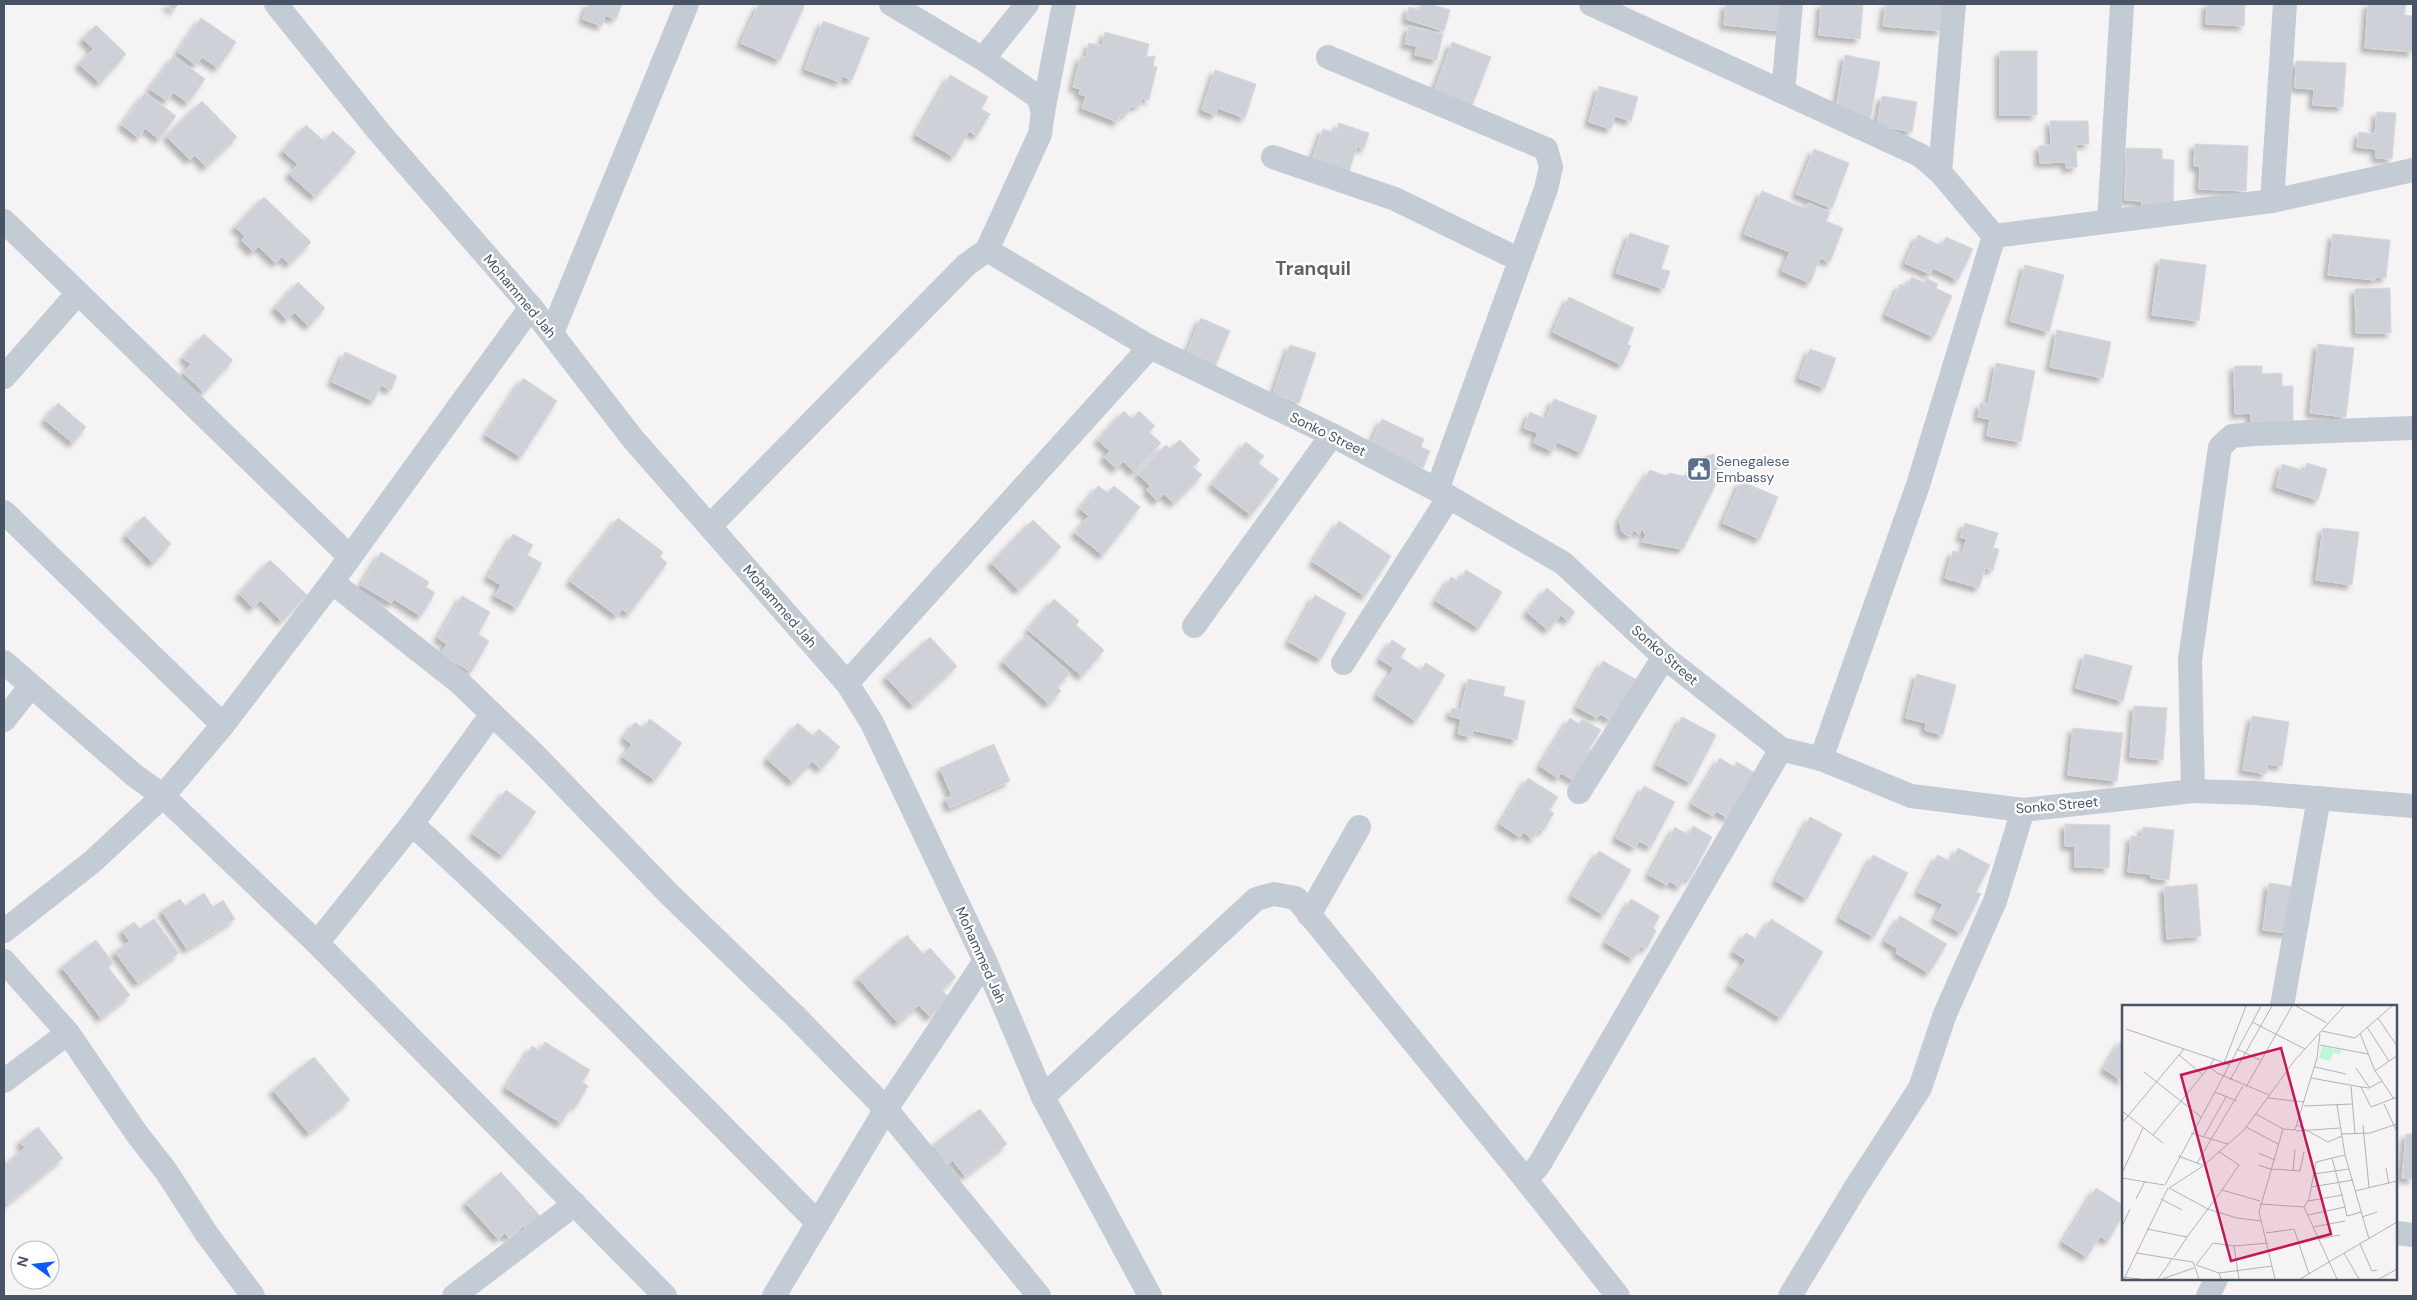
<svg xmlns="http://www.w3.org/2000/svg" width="2417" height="1300" font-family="'DM Sans',sans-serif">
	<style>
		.building { fill: #ced1d8; stroke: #d6d8de; filter: url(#shadow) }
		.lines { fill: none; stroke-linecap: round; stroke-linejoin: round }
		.minor { stroke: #c3cbd5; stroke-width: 24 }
		.labels { text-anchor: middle; stroke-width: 4.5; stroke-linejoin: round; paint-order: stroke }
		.street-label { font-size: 14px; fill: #485463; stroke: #fff }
		.service-label { font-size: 14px; fill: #4e5e75; stroke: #fff; text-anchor: start }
		.district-label { font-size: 19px; font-weight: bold; fill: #5e6269; stroke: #fff }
		.inset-road { fill: none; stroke: #b0b3b9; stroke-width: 1 }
		.view { fill: #c2185b; fill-opacity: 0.15; stroke: #c2185b; stroke-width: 2.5 }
		.inset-edge { fill: none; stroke: #485463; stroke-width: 2.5 }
	</style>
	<defs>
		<filter id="shadow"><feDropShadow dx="-4.5" dy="4.5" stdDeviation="2.5" flood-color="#0004"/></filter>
	</defs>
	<rect width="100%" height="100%" fill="#f5f3f3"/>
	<!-- building -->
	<g class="building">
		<polygon points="166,4 179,4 173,10"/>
		<polygon points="586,4 622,4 616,19 605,15 602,26 583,19 588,4"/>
		<polygon points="759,4 805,4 780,60 741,43"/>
		<polygon points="1421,4 1430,4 1450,10 1444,31 1406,19 1409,7 1419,10"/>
		<polygon points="1726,4 1786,4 1783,31 1724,25"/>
		<polygon points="1821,4 1863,4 1860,39 1819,35"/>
		<polygon points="1886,4 1943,5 1941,31 1883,26"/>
		<polygon points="2207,4 2245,4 2244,26 2206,24"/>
		<polygon points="2368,4 2406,5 2404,15 2413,16 2413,52 2365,48"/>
		<polygon points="201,18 236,42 218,68 202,57 196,65 178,52"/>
		<polygon points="823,21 869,38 852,80 842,76 840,82 805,69"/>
		<polygon points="96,25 126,54 100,83 79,64 93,49 83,39"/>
		<polygon points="1409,26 1443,34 1437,60 1415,55 1417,46 1405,44"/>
		<polygon points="1105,32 1149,44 1146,57 1155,56 1153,66 1157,67 1149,100 1142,98 1140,105 1130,107 1127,114 1120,115 1118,122 1082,108 1086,96 1079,94 1081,89 1073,87 1081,56 1086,58 1089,43 1102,46"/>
		<polygon points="1452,42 1491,57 1471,108 1433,94"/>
		<rect x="2000" y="51" width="37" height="64"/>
		<polygon points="1845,55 1880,62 1870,121 1835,115"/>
		<polygon points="174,56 205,79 188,103 173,92 167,101 150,89"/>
		<polygon points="2296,61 2346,63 2343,107 2313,105 2314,89 2295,88"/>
		<polygon points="1215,70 1256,84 1245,118 1218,108 1215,115 1202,110"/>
		<polygon points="950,75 988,97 981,109 990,114 977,136 969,131 954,157 916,135"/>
		<polygon points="1599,86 1638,97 1631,121 1615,116 1611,129 1589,122"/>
		<polygon points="145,93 176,116 159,139 145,128 139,138 122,125"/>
		<polygon points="1882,96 1917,102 1912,132 1892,128 1892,133 1876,130"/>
		<polygon points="202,101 237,137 206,167 195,155 190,160 167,136"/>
		<polygon points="2377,112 2396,113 2392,159 2376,158 2376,149 2357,147 2359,132 2375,134"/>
		<polygon points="2050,121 2088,121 2089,144 2076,144 2077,167 2066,168 2066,162 2040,163 2039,146 2051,145"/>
		<polygon points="1339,123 1369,133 1364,149 1357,146 1349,172 1312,160 1323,129 1335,133"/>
		<polygon points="306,125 324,141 333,131 356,152 315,197 289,174 298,164 283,151"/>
		<polygon points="2195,144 2248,146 2246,191 2199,189 2200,166 2194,166"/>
		<polygon points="2126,148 2162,149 2162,159 2174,160 2173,208 2142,207 2142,201 2125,200"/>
		<polygon points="1814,149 1849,163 1832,208 1796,194"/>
		<polygon points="1762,191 1806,209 1808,203 1830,212 1826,221 1843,228 1830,262 1820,258 1810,283 1782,271 1790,252 1744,234"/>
		<polygon points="264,197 311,242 289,264 282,257 276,263 258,246 253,252 241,240 245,236 235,227"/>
		<polygon points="1630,233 1669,246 1661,269 1670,271 1664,289 1616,273"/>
		<polygon points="2333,234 2390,240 2386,278 2375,277 2375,280 2328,275"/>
		<polygon points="1918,235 1942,246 1946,237 1973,249 1958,280 1933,268 1930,274 1905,263"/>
		<polygon points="2160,259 2206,265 2199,321 2152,315"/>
		<polygon points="2025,265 2064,275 2049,332 2010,321"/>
		<polygon points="1912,277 1924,283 1926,278 1938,284 1936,288 1952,296 1934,337 1886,315 1900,284 1907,287"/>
		<polygon points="298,282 325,308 309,326 294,312 287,320 275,308"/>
		<polygon points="2390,288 2391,333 2356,333 2355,289"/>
		<polygon points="1569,297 1634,328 1627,344 1631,346 1622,365 1553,332"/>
		<polygon points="1201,318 1230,331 1215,367 1186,355"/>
		<polygon points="2057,330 2111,342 2103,378 2050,367"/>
		<polygon points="204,334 233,360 204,392 183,373 191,364 183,358"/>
		<polygon points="2318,344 2354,348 2346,417 2310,413"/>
		<polygon points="1290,345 1316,353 1299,403 1273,394"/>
		<polygon points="1810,349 1836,358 1825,388 1799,378"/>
		<polygon points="345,352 397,376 391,390 381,385 374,401 332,382"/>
		<polygon points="1996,363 2035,371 2021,442 1987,436 1990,419 1978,417 1980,403 1988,405"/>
		<polygon points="2234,366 2262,366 2262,374 2282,373 2282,386 2293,386 2293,422 2251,422 2251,413 2235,414"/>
		<polygon points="523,378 557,401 521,457 486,435"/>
		<polygon points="1554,399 1597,416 1582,453 1557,442 1553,451 1534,443 1538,433 1524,428 1530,412 1546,419"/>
		<polygon points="58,403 86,427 73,443 45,420"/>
		<polygon points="1124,411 1132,419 1139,411 1155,426 1149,432 1161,443 1134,472 1123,461 1116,469 1104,457 1110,451 1098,440"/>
		<polygon points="1382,419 1424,439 1421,447 1430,451 1423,468 1413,463 1410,472 1367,452"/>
		<polygon points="1180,440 1200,460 1193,467 1202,475 1174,503 1164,494 1157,501 1147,490 1150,486 1138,474 1166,445 1170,449"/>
		<polygon points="1246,442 1264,456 1258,463 1279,479 1251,515 1212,485"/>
		<polygon points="1714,454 1720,464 1713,480 1716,484 1683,549 1642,542 1646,535 1641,527 1640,534 1633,530 1631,536 1624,534 1621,530 1620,519 1650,470 1666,476 1670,473 1682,476 1690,475 1700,458"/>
		<polygon points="2307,463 2327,469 2318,500 2276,487 2282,464 2304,471"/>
		<polygon points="1741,481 1778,497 1760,539 1723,523"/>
		<polygon points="1098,486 1108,493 1114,486 1140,507 1103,555 1075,533 1089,516 1080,509"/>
		<polygon points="144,516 171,544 153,563 126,535"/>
		<polygon points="618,518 663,552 660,557 667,563 629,614 622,609 617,616 570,581"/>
		<polygon points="1033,520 1061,547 1019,590 991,563"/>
		<polygon points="1339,521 1391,556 1365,596 1313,562"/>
		<polygon points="1965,523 1998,533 1993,548 1999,549 1993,570 1985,568 1979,588 1945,578 1953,551 1962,553 1967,539 1960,537"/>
		<polygon points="2323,528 2359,532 2352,585 2316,580"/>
		<polygon points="513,534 533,545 527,555 542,563 517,608 495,596 501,585 488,577"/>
		<polygon points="381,552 429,582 426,587 435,593 421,616 394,599 391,603 361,585"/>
		<polygon points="270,560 307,595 282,621 260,600 253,608 239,594"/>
		<polygon points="1466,570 1502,592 1479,628 1436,601 1451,577 1459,582"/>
		<polygon points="1547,588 1575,612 1568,621 1561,615 1548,630 1527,612"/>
		<polygon points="1315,595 1346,613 1321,659 1289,642"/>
		<polygon points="462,596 490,612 478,634 489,641 471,672 441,654 447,644 438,638"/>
		<polygon points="1054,599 1079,621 1076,625 1104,650 1082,676 1028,630"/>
		<polygon points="1027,635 1070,673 1057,687 1061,691 1049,704 1003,662"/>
		<polygon points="930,637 957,666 913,706 886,677"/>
		<polygon points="1392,640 1406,649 1400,657 1421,671 1426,663 1445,675 1416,721 1377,695 1394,668 1380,659"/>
		<polygon points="2085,654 2132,666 2123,701 2076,688"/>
		<polygon points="1603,661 1637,680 1621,709 1618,707 1611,720 1600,714 1597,718 1577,707"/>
		<polygon points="1917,674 1956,685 1943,735 1925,730 1926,723 1906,718"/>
		<polygon points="1468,679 1505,687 1503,696 1525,701 1517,740 1473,730 1471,737 1458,734 1461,719 1450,716 1452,708 1461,710"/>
		<polygon points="2134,706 2167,708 2163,760 2130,757"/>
		<polygon points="2252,716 2289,722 2282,766 2267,764 2266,774 2243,770"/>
		<polygon points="1682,717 1716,735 1691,783 1657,765"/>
		<polygon points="1570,718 1579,724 1582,719 1601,730 1589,749 1593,751 1575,781 1561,773 1558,778 1540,766"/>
		<polygon points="650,719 682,743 655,780 623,757 632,744 624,738 635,722 643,728"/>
		<polygon points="798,723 813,736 819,729 840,747 821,769 812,761 793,782 767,759"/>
		<polygon points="2073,728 2123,733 2117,781 2068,775"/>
		<polygon points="994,744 1010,781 950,808 946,798 952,796 940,768"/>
		<polygon points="1720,758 1734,767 1737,762 1755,773 1728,818 1716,811 1713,816 1692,804"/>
		<polygon points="1528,778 1558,797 1549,810 1554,813 1543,831 1539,829 1533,839 1523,832 1520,837 1500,824"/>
		<polygon points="1644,786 1675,802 1651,847 1639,841 1635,848 1616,838"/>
		<polygon points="506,790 536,812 503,856 473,834"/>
		<polygon points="1810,817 1842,834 1807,899 1776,881"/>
		<polygon points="2065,824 2110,825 2109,868 2075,867 2075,846 2065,846"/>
		<polygon points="1693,826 1712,837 1690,879 1685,877 1680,887 1669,881 1667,885 1649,875 1675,827 1688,835"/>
		<polygon points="2143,827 2174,830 2169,880 2151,878 2151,874 2128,872 2131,836 2142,837"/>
		<polygon points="1958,848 1990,865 1976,892 1981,894 1961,933 1935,919 1943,904 1918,892 1938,855 1951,862"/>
		<polygon points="1599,851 1631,870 1604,915 1572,896"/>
		<polygon points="1873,855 1908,873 1874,937 1840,918"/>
		<polygon points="2269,883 2295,887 2289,933 2263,930"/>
		<polygon points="2197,884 2201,936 2167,939 2164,887"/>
		<polygon points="204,893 213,907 223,900 235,919 187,949 162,911 180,899 185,906"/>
		<polygon points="1631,899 1660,916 1653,928 1656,931 1646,949 1641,946 1633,959 1606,943"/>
		<polygon points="1900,916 1947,944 1929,973 1896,953 1898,949 1885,941"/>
		<polygon points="154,919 179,953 138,983 115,952 130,941 122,931 134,922 140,929"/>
		<polygon points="1771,919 1823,952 1781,1018 1729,986 1746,960 1734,952 1746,933 1758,940"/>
		<polygon points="907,935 923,954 930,948 956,977 942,990 950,999 930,1017 919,1005 898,1023 858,978"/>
		<polygon points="96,940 113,963 108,967 130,995 101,1018 62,967"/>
		<polygon points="2123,1038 2123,1081 2104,1069"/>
		<polygon points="545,1042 590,1070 582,1082 588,1086 576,1106 573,1104 561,1123 506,1088 532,1046 540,1051"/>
		<polygon points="314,1057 350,1100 309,1133 273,1090"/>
		<polygon points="980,1109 1007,1144 965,1176 953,1160 948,1165 933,1145"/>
		<polygon points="38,1127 63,1158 7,1204 4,1200 4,1165 25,1148 20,1142"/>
		<polygon points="2406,1134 2413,1134 2413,1179 2402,1178"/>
		<polygon points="501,1172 541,1217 527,1230 523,1226 509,1238 505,1233 498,1239 466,1203"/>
		<polygon points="2096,1188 2123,1205 2123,1215 2108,1241 2100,1236 2087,1257 2063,1242"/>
	</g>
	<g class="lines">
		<!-- minor -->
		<g class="minor">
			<polyline points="276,4 379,132 531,307 633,439 847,683 872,723 985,961 1043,1097 1150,1296"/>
			<polyline points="1591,4 1920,155 1940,172 1994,236 2272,201 2413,170"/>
			<polyline points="1328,57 1546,149 1551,167 1546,189 1437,490"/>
			<polyline points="983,59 1027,4"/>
			<polyline points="1783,92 1791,4"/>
			<polyline points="1043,112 1064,4"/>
			<polyline points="1273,157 1395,199 1520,260"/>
			<polyline points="1940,172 1954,4"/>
			<polyline points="2272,201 2285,4"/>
			<polyline points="4,221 350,557"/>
			<polyline points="2109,221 2122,4"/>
			<polyline points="987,250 1150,347 1332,435 1437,490 1563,563 1664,657 1781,749 1821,759 1911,796 2023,810 2193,791 2255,793 2413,806"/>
			<polyline points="552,333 687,4"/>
			<polyline points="4,377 78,293"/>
			<polyline points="4,512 223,725"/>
			<polyline points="710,526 966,265 987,250 1040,134 1043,112 1038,97 983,59 891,4"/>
			<polyline points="332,582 460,683 536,756 668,893 795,1016 886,1109 1039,1296"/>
			<polyline points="1194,626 1332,435"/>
			<polyline points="4,662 134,775 163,796 317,943 665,1296"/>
			<polyline points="1343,663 1449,497"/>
			<polyline points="847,683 1150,347"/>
			<polyline points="4,720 31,686"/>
			<polyline points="1821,759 1918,485 1994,236"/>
			<polyline points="2193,791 2190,660 2220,447 2232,436 2253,434 2413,428"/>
			<polyline points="1579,792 1664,657"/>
			<path d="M 412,824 C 553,952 684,1088 818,1223"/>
			<polyline points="1309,915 1359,827"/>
			<polyline points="4,931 92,862 163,796 223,725 332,582 531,307"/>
			<polyline points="317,943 412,824 492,714"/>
			<polyline points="4,961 68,1033 137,1134 166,1171 206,1233 253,1296"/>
			<polyline points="2282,1006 2319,798"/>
			<polyline points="4,1081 68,1033"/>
			<polyline points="1043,1097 1256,899 1274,894 1296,898 1526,1180 1539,1165 1781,749"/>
			<polyline points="1526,1180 1618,1296"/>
			<polyline points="2396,1233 2413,1235"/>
			<polyline points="454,1296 575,1204"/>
			<polyline points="774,1296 886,1109 985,961"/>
			<polyline points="1790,1296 1856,1187 1920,1088 1945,1014 1995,901 2023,810"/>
			<polyline points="2208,1296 2216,1279"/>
		</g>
	</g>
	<!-- icons -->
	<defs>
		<symbol id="civic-square" viewBox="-11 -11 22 22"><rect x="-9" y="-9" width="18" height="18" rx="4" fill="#5c6f8a" stroke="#fff"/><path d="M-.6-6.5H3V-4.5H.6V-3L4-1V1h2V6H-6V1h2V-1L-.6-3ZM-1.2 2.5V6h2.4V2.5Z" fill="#fff"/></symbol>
	</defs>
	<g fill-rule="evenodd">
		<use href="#civic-square" x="1685" y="455" width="28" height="28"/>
	</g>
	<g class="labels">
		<!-- street labels -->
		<g class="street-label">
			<text transform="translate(520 296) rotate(50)" y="5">Mohammed Jah</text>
			<text transform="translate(1328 434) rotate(26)" y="5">Sonko Street</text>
			<text transform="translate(780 606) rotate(49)" y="5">Mohammed Jah</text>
			<text transform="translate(1665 655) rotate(41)" y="5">Sonko Street</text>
			<text transform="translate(2057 805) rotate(-5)" y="5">Sonko Street</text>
			<text transform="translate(981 955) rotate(66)" y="5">Mohammed Jah</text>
		</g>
		<!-- service labels -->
		<g class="service-label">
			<text x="1716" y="466">Senegalese<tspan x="1716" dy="16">Embassy</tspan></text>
		</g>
		<!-- district labels -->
		<g class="district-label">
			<text x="1313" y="275">Tranquil</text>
		</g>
	</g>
	<!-- overview -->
	<g transform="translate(2122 1005)">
		<rect width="275" height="275" fill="#f5f3f3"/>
		<path d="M 200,41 L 219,45 L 218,49 L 211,48 L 208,56 L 197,53 Z" fill="#bff5d9"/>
		<path class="inset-road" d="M 174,1 L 205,18M 256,13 L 275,41M 130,17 L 183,44M 245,22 L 267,56 L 275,51M 4,24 L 62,44M 200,26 L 233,33 L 270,1M 238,28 L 253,66M 198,40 L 246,49M 115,44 L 138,55M 57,50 L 81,70M 92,54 L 107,60M 102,58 L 124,1M 193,62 L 224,69M 234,63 L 247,82M 22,67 L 79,112M 189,73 L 239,82 L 249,102 L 275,92M 108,75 L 150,1M 260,76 L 253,66 L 267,56M 229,81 L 233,129M 124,82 L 170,1M 239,82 L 247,83 L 260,76 L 272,94M 93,87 L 115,96M 146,93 L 182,97M 262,99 L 275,127M 215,100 L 223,150 L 247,234M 182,101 L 230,99M 0,106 L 41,138M 134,109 L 161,124 L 173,125 L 195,53 L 198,29M 0,118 L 62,44 L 92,54 L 87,62 L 95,68 L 147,90M 175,120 L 206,137 L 220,131M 241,120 L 247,183M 124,122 L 156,139M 174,126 L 218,123M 69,128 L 106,139M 220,129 L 248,128 L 275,119M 31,130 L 87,62M 82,131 L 104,92M 96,146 L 117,160 L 100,185 L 138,196M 136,148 L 153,155M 56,151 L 80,160M 75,158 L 121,81M 136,160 L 151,165M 264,163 L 267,179M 151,164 L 178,166 L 182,147M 171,166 L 173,144M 0,168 L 21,123M 191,169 L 227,164M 0,173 L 42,180M 43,180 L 139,1M 189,182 L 231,175M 47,183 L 81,161 L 122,125 L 173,55 L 222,1M 47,183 L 86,204 L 115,213 L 139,216M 233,186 L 275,176M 14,194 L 23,176M 39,194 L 60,205M 186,196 L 221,190M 138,199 L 182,202M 223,202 L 225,211 L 239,207M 186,210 L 223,202 L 210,153M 240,212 L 255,207M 0,221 L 8,204M 191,222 L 223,216M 25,224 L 65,232 L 52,252M 144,228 L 172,224 L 187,269M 65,232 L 100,185M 197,234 L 218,230M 238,239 L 250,266 L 255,265M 112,241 L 117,274M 14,248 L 71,257 L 77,274M 222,248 L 237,274M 97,268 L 150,261M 0,272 L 18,274M 2,274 L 46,183M 36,274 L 50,254M 40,274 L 72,263M 99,274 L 97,268 L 74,260 L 91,238 L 112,241 L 146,238M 153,274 L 137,207 L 161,124M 178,274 L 275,217M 215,274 L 182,202 L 187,194 L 194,157 L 223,150M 257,274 L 275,264"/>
		<path class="view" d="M 159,43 L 209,229 L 109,256 L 59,70 Z"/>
		<rect width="275" height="275" class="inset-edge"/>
	</g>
	<!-- border -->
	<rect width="2417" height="1300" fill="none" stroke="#485463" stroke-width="10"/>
	<!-- north arrow -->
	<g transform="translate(35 1265) rotate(285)"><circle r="24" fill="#ffffff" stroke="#b6bbc1"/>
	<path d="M0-4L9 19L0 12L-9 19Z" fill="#085bf9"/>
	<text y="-8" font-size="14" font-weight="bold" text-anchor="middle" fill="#485463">N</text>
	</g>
</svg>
